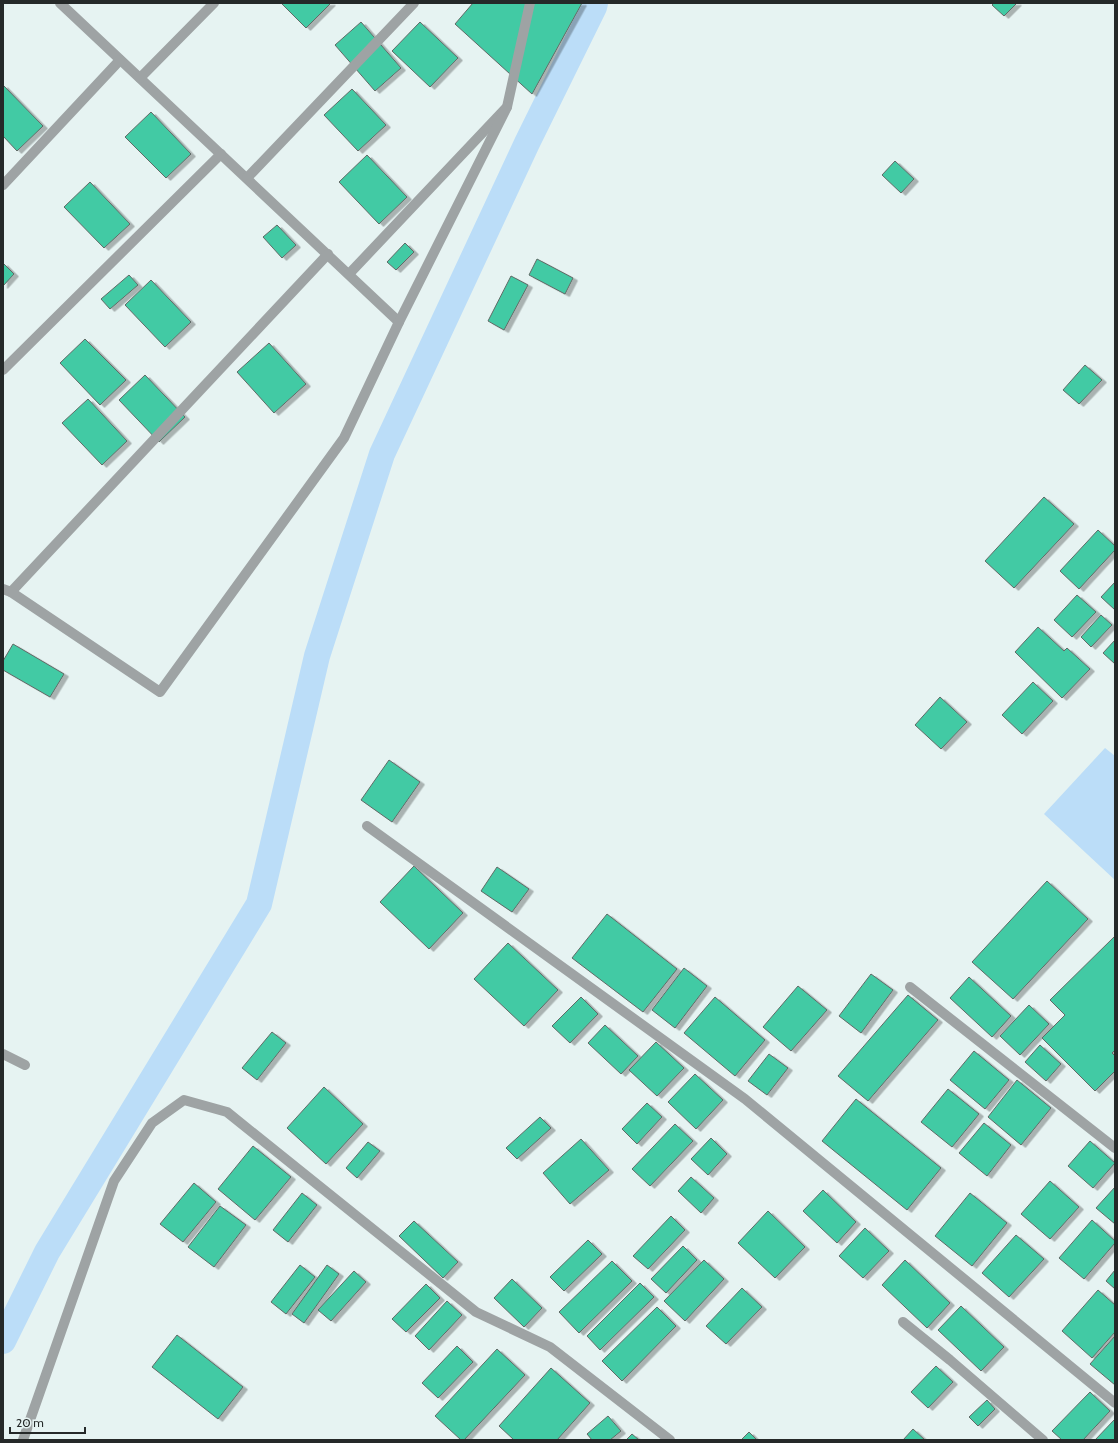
<svg xmlns="http://www.w3.org/2000/svg" width="1118" height="1443" font-family="Cabin,sans-serif">
	<style>
		.water { fill: #bbddf8 }
		.lines { fill: none; stroke-linecap: round; stroke-linejoin: round }
		.canal { stroke: #bbddf8; stroke-width: 26 }
		.building { fill: #42caa4; stroke: #606a66; filter: url(#shadow) }
		.minor { stroke: #9ea3a4; stroke-width: 10 }
	</style>
	<defs>
		<filter id="shadow"><feDropShadow dx="4.5" dy="2.5" stdDeviation="0" flood-color="#0004"/></filter>
	</defs>
	<rect width="100%" height="100%" fill="#e6f3f2"/>
	<!-- water -->
	<polygon class="water" points="1105,748 1115,756 1115,880 1044,814"/>
	<g class="lines">
		<!-- canal -->
		<polyline class="canal" points="3,1341 47,1252 259,904 317,656 382,454 527,143 594,7 595,3"/>
	</g>
	<!-- building -->
	<g class="building">
		<polygon points="281,3 331,3 306,28"/>
		<polygon points="473,3 582,3 532,94 455,24"/>
		<polygon points="994,3 1017,3 1004,16 992,5"/>
		<polygon points="361,22 401,68 375,91 335,45"/>
		<polygon points="420,22 458,58 430,87 392,51"/>
		<polygon points="3,85 43,126 17,151 3,136"/>
		<polygon points="352,89 386,125 358,151 324,115"/>
		<polygon points="151,112 191,154 166,178 125,137"/>
		<polygon points="367,155 407,197 379,224 339,182"/>
		<polygon points="895,161 914,179 901,193 882,175"/>
		<polygon points="90,182 130,224 104,248 64,207"/>
		<polygon points="277,225 296,245 282,258 263,237"/>
		<polygon points="405,243 414,252 396,270 387,262"/>
		<polygon points="537,259 573,278 565,294 529,275"/>
		<polygon points="3,263 14,274 3,286"/>
		<polygon points="129,275 138,285 110,309 101,299"/>
		<polygon points="511,276 528,285 504,330 488,321"/>
		<polygon points="151,280 191,322 165,347 125,305"/>
		<polygon points="85,339 126,380 100,405 60,363"/>
		<polygon points="269,343 306,384 274,413 237,372"/>
		<polygon points="1085,365 1102,380 1079,404 1063,390"/>
		<polygon points="145,375 185,417 159,442 119,400"/>
		<polygon points="88,399 127,441 102,465 62,423"/>
		<polygon points="1044,497 1074,524 1014,588 985,561"/>
		<polygon points="1098,530 1115,546 1115,550 1079,589 1060,571"/>
		<polygon points="1115,582 1115,610 1101,597"/>
		<polygon points="1077,595 1096,612 1072,637 1054,620"/>
		<polygon points="1101,615 1112,625 1091,647 1081,637"/>
		<polygon points="1038,627 1064,651 1067,648 1090,669 1062,698 1015,652"/>
		<polygon points="1115,640 1115,664 1103,653"/>
		<polygon points="13,644 64,674 50,697 3,670 3,661"/>
		<polygon points="1033,682 1053,701 1022,734 1002,715"/>
		<polygon points="940,697 967,722 941,749 915,725"/>
		<polygon points="389,760 420,782 392,822 361,800"/>
		<polygon points="414,866 463,913 429,949 380,902"/>
		<polygon points="497,867 529,889 512,912 481,891"/>
		<polygon points="1047,881 1088,919 1013,999 972,962"/>
		<polygon points="607,914 677,969 643,1012 572,958"/>
		<polygon points="1115,936 1115,1050 1112,1053 1115,1056 1115,1071 1095,1091 1042,1038 1065,1015 1050,1000"/>
		<polygon points="508,943 558,990 524,1026 474,979"/>
		<polygon points="684,968 707,986 675,1028 652,1010"/>
		<polygon points="871,974 893,990 861,1033 839,1016"/>
		<polygon points="969,977 1011,1016 992,1037 950,998"/>
		<polygon points="798,986 827,1010 791,1051 763,1027"/>
		<polygon points="908,995 938,1020 868,1101 838,1076"/>
		<polygon points="581,997 598,1014 570,1043 552,1026"/>
		<polygon points="715,997 765,1040 735,1076 684,1033"/>
		<polygon points="1029,1005 1049,1024 1020,1055 1000,1036"/>
		<polygon points="605,1025 638,1056 621,1074 588,1043"/>
		<polygon points="272,1032 286,1043 257,1080 242,1068"/>
		<polygon points="656,1042 684,1068 657,1096 629,1070"/>
		<polygon points="1040,1045 1061,1064 1046,1081 1025,1062"/>
		<polygon points="974,1051 1009,1080 985,1109 950,1080"/>
		<polygon points="769,1054 788,1068 767,1095 748,1081"/>
		<polygon points="695,1074 723,1100 696,1129 668,1102"/>
		<polygon points="1017,1080 1051,1108 1021,1145 988,1117"/>
		<polygon points="324,1087 363,1124 326,1164 287,1128"/>
		<polygon points="948,1089 979,1114 952,1147 921,1122"/>
		<polygon points="856,1099 941,1168 907,1210 822,1141"/>
		<polygon points="647,1103 662,1117 637,1144 622,1129"/>
		<polygon points="540,1117 551,1128 517,1159 506,1148"/>
		<polygon points="984,1123 1011,1145 987,1176 959,1153"/>
		<polygon points="675,1124 693,1141 650,1186 632,1169"/>
		<polygon points="711,1138 727,1154 708,1175 691,1159"/>
		<polygon points="581,1139 609,1170 570,1204 543,1173"/>
		<polygon points="1090,1141 1115,1163 1093,1188 1068,1166"/>
		<polygon points="368,1142 380,1151 357,1178 346,1168"/>
		<polygon points="253,1146 291,1177 255,1220 218,1189"/>
		<polygon points="691,1177 714,1198 701,1213 678,1191"/>
		<polygon points="1050,1181 1079,1207 1050,1239 1021,1214"/>
		<polygon points="194,1183 216,1202 183,1242 160,1224"/>
		<polygon points="1115,1187 1115,1224 1096,1208"/>
		<polygon points="823,1190 856,1222 837,1243 803,1211"/>
		<polygon points="302,1193 317,1205 288,1242 273,1230"/>
		<polygon points="970,1193 1007,1223 972,1266 935,1236"/>
		<polygon points="220,1206 246,1225 214,1267 188,1247"/>
		<polygon points="768,1211 805,1247 775,1278 738,1243"/>
		<polygon points="671,1216 685,1230 648,1269 633,1256"/>
		<polygon points="1092,1220 1115,1241 1115,1243 1084,1279 1059,1258"/>
		<polygon points="414,1221 458,1262 443,1278 399,1236"/>
		<polygon points="865,1228 889,1251 863,1278 839,1256"/>
		<polygon points="1016,1235 1044,1259 1009,1297 982,1273"/>
		<polygon points="588,1240 602,1254 564,1291 550,1277"/>
		<polygon points="683,1246 697,1260 666,1293 651,1279"/>
		<polygon points="704,1260 724,1279 685,1321 664,1301"/>
		<polygon points="905,1260 950,1303 927,1328 882,1285"/>
		<polygon points="612,1261 632,1281 579,1333 559,1312"/>
		<polygon points="300,1265 315,1277 286,1314 271,1302"/>
		<polygon points="327,1265 339,1274 304,1323 292,1314"/>
		<polygon points="1115,1270 1115,1289 1106,1281"/>
		<polygon points="354,1271 366,1282 331,1321 318,1310"/>
		<polygon points="512,1279 542,1308 524,1327 494,1298"/>
		<polygon points="640,1283 654,1297 600,1350 587,1336"/>
		<polygon points="426,1284 440,1298 406,1332 392,1319"/>
		<polygon points="742,1288 762,1307 726,1344 706,1326"/>
		<polygon points="1098,1290 1115,1305 1115,1332 1092,1358 1062,1331"/>
		<polygon points="447,1301 462,1315 429,1350 415,1336"/>
		<polygon points="961,1306 1004,1347 981,1371 938,1330"/>
		<polygon points="657,1307 676,1326 622,1381 602,1361"/>
		<polygon points="177,1335 243,1387 218,1419 152,1367"/>
		<polygon points="1115,1336 1115,1385 1090,1364"/>
		<polygon points="457,1346 473,1362 438,1398 422,1383"/>
		<polygon points="497,1349 525,1375 464,1440 461,1440 435,1416"/>
		<polygon points="936,1366 953,1382 928,1408 911,1392"/>
		<polygon points="551,1368 590,1403 557,1440 514,1440 499,1426"/>
		<polygon points="1090,1392 1110,1411 1083,1440 1062,1440 1052,1431"/>
		<polygon points="987,1400 995,1409 978,1426 969,1417"/>
		<polygon points="608,1416 621,1431 610,1440 592,1440 587,1434"/>
		<polygon points="1115,1419 1115,1440 1095,1440"/>
		<polygon points="913,1429 925,1440 903,1440"/>
		<polygon points="749,1432 757,1440 741,1440"/>
		<polygon points="632,1434 639,1440 626,1440"/>
	</g>
	<g class="lines">
		<!-- minor -->
		<g class="minor">
			<polyline points="60,3 399,322"/>
			<polyline points="140,78 214,3"/>
			<polyline points="247,178 414,3"/>
			<polyline points="3,185 120,60"/>
			<polyline points="349,274 507,107 530,3"/>
			<polyline points="3,370 221,154"/>
			<polyline points="3,589 11,592 328,254"/>
			<polyline points="11,592 160,692 344,438 399,322 507,107"/>
			<polyline points="367,826 745,1099 1115,1403"/>
			<polyline points="910,987 1115,1148"/>
			<polyline points="3,1054 25,1065"/>
			<polyline points="903,1322 950,1360 1043,1440"/>
			<polyline points="23,1440 114,1181 152,1123 184,1100 227,1112 476,1312 550,1347 670,1440"/>
		</g>
	</g>
	<!-- border -->
	<rect width="1118" height="1443" fill="none" stroke="#252929" stroke-width="8"/>
	<!-- scale -->
	<path d="M10 1427v6h75v-6" fill="none" stroke="#252929" stroke-width="2"/>
	<text x="16" y="1427" font-size="12" fill="#252929" stroke="#e6f3f2" stroke-width="3" paint-order="stroke">20 m</text>
</svg>
